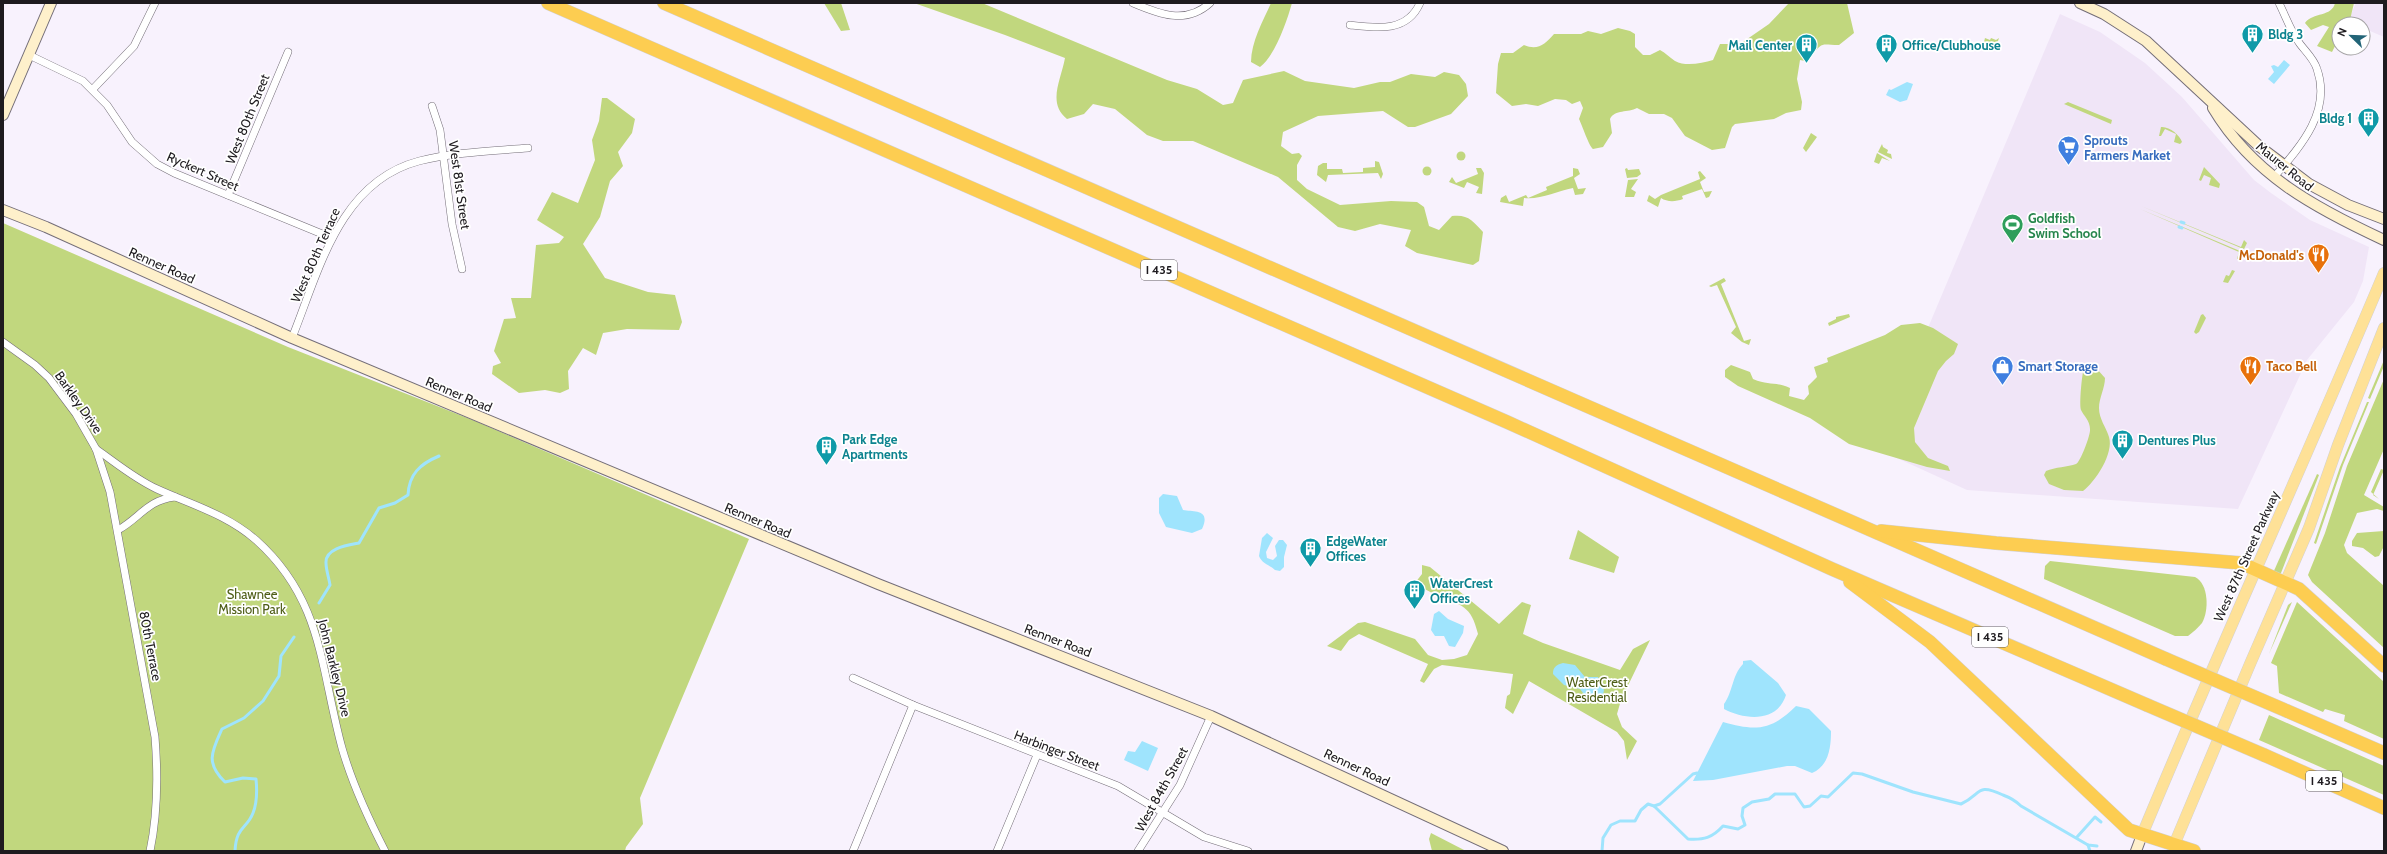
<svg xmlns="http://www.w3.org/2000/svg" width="2387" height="854" font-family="Cabin,sans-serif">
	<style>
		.built { fill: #f0e5f7 }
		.green { fill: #c1d77e }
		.water { fill: #9fe4fd }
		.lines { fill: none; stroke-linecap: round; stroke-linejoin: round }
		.stream { stroke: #9fe4fd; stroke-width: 3 }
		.street-casing { stroke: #746e78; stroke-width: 8 }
		.secondary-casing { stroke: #746e78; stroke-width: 12 }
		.primary-casing { stroke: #d2d1d2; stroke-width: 12 }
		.highway-casing { stroke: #d2d1d2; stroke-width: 14 }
		.street { stroke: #fff; stroke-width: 7 }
		.secondary { stroke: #fef0cb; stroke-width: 10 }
		.primary { stroke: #fee197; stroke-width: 11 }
		.highway { stroke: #fdcd51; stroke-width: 13 }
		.highway-bridge-casing { stroke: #d2d1d2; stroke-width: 14; stroke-linecap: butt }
		.highway-bridge { stroke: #fdcd51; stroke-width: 13 }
		.labels { text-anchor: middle; stroke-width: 3.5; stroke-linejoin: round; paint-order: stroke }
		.shield { fill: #fff; stroke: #625f62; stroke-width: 1 }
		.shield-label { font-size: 12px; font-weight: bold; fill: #1e1b1f }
		.culture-label { font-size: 13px; font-weight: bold; fill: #0d838f; stroke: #fff; text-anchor: start }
		.street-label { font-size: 13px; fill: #1e1b1f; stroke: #fff }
		.shop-label { font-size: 13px; font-weight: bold; fill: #366cbe; stroke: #fff; text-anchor: start }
		.leisure-label { font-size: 13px; font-weight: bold; fill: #27864d; stroke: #fff; text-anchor: start }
		.food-label { font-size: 13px; font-weight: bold; fill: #c56008; stroke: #fff; text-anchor: end }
		.park-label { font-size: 13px; fill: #4f5e17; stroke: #fff }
	</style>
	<rect width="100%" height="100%" fill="#f8f2fd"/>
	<!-- built -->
	<g class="built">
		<polygon points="2356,3 2384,3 2384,37 2363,28 2363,24 2348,21"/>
		<polygon points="2060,14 2100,32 2145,63 2182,97 2254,180 2271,193 2310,220 2369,247 2363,281 2354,302 2307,360 2238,509 1967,490 1877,449"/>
	</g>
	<!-- green -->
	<g class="green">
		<polygon points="824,3 841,3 850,30 841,31"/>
		<path d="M 914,3 L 982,3 L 1167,80 L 1197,89 L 1223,105 L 1233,103 L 1243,80 L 1284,71 L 1305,81 L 1354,88 L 1380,82 L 1390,82 L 1411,74 L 1435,77 L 1444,72 L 1459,75 L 1466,84 L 1468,96 L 1451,114 L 1415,127 L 1408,127 L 1383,111 L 1318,116 L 1283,132 L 1281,146 L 1292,154 L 1299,153 L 1302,156 L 1297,165 L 1297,180 L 1307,189 L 1340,205 L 1391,201 L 1417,202 L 1424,207 L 1429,226 L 1439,230 L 1452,216 C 1468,214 1473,221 1483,232 L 1479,261 L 1473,265 L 1417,253 L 1405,246 L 1411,230 L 1380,224 L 1355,231 L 1338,227 L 1278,177 L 1193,141 L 1163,141 L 1147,135 L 1115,109 L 1093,104 L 1084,114 L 1067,119 C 1047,103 1061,80 1065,58 L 1005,35 Z"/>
		<path d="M 1271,3 L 1292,3 C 1287,21 1275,56 1260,67 L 1251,62 C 1251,42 1263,21 1271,3 Z"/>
		<path d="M 1789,3 L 1847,3 L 1854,33 L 1839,45 C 1820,45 1824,41 1810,57 L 1807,57 L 1805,61 L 1800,60 L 1797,79 L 1802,102 L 1801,110 L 1786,113 L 1774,119 L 1735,124 L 1732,127 L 1725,148 L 1712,150 L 1685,136 L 1672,118 L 1664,114 L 1649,114 L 1637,108 C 1628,113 1615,109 1610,119 L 1612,133 L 1603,147 L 1593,149 C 1589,146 1582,125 1579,119 L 1583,108 L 1580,101 L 1572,104 L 1566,100 L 1555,99 L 1538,106 L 1526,104 L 1512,106 L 1496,93 L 1498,64 L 1501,53 L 1513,53 L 1524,45 C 1538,51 1545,44 1554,34 L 1581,34 L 1588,31 L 1601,34 L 1618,28 L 1630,31 L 1635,34 L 1635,47 L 1643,55 L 1650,55 L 1660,50 C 1666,53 1669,57 1675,61 C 1686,67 1702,63 1713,60 L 1720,44 L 1740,44 L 1769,24 Z"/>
		<path d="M 2335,3 L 2354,3 L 2349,24 L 2339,24 L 2339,38 L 2332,52 L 2317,46 L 2329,27 L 2323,25 L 2311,30 L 2305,23 C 2313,12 2332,17 2335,3 Z"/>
		<polygon points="1985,38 1990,40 1991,38 1996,40 1999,38 1996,47 1984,42"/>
		<polygon points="602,98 607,98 635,119 632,133 618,152 623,166 610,181 600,217 583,244 605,278 648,292 675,295 682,322 679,330 627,329 603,333 596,355 583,348 568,371 569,389 560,393 545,390 519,393 492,374 493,366 501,363 494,351 504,319 516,318 511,298 531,298 536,245 559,243 564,237 537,220 552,192 578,203 595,160 592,140 599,121"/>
		<polygon points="2068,102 2112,120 2111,124 2064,104"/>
		<path d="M 2161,127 C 2169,126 2180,135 2182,142 L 2180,144 L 2174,142 L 2176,134 L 2165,129 L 2161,136 L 2159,136 Z"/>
		<polygon points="1811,133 1817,137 1806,152 1803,148"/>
		<polygon points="1882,144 1883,147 1888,150 1887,153 1891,154 1892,159 1878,152"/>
		<circle cx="1461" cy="156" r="4.5"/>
		<polygon points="1877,153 1890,161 1882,158 1879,164 1874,162"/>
		<polygon points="1375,161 1379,162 1383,174 1381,179 1378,173 1328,175 1326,182 1317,175 1318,166 1323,163 1327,163 1327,169 1342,169 1343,173 1363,172 1363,168 1375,167"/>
		<circle cx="1427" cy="171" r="4.5"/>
		<polygon points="2204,167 2220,184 2219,188 2209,185 2211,178 2204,175 2201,181 2199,180"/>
		<polygon points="1476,168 1481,168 1484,173 1482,194 1476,193 1479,187 1467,182 1464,188 1449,182 1452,177 1456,183 1478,174"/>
		<path d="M 1573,168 L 1578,169 L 1580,174 L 1574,178 L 1578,189 L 1586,188 L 1583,194 L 1575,195 L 1573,188 C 1557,191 1540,200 1524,198 L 1523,206 L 1500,202 L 1501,198 L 1506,195 L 1509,202 L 1526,195 L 1528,198 L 1547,190 L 1546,187 L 1573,176 Z"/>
		<polygon points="1627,168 1628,170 1639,169 1641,174 1637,177 1627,178 1625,169"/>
		<path d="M 1700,171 L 1706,178 L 1700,182 L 1704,192 L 1712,191 L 1709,197 L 1706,198 L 1702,189 L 1682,196 L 1683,199 C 1675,202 1667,202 1661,198 L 1658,207 L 1647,201 L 1649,195 L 1655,199 L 1661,195 L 1700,179 L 1698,172 Z"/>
		<polygon points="1638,179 1631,189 1636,192 1634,197 1625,197 1628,180"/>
		<polygon points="2141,206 2241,247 2244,240 2247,243 2244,249 2241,248"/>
		<polygon points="2140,209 2240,251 2243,252 2240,258 2237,259 2239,252"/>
		<polygon points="3,223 288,347 475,421 749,539 640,798 643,824 626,847 625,851 3,851"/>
		<polygon points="2232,270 2235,271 2228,283 2223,282 2226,275 2229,276"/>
		<polygon points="1724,278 1726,281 1721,284 1744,341 1751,339 1749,345 1742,342 1731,333 1736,327 1717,285 1711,287 1709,286"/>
		<polygon points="1849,314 1850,317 1829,326 1828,323 1836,319 1836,317"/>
		<polygon points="2203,314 2206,318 2199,332 2196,334 2194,332 2201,315"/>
		<path d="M 1920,323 L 1933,328 L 1958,344 L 1954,354 L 1946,361 L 1938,371 L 1914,428 L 1915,442 L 1928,458 L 1948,466 L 1950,471 L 1927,467 L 1849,444 L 1810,418 L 1738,386 L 1725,377 L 1725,370 L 1731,365 L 1750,372 L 1753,379 C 1769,386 1774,381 1790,388 L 1789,396 L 1804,400 L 1809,394 L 1808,386 L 1817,377 L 1814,367 L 1828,362 L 1827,358 L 1885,335 L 1901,325 Z"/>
		<polygon points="2384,360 2384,366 2370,399 2368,398"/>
		<path d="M 2089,367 L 2097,369 L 2105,378 C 2105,388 2099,398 2099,408 C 2099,419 2106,427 2109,437 C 2114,453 2096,481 2083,491 L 2064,490 L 2049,484 L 2044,475 L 2046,471 C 2055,467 2068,467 2076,464 C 2080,463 2091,434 2090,429 C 2090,421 2084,416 2081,410 C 2079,404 2082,373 2084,368 Z"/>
		<polygon points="2384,379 2384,449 2364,495 2384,507 2384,511 2377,509 2357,513 2344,545 2347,553 2384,586 2384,648 2312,582 2308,575 2325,533 2347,466"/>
		<polygon points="2367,402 2369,402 2343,465 2316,544 2314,543 2340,467"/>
		<polygon points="2381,469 2384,470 2373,495 2379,499 2371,492"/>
		<polygon points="2317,474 2319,475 2281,573 2273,573"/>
		<polygon points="1578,530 1619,557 1614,573 1569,559"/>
		<polygon points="2384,531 2384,546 2379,556 2375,557 2363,548 2352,546 2352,541 2357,533"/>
		<path d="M 2050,561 L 2195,577 C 2209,584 2209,611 2202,623 C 2198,628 2193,632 2188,636 L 2175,636 L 2044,579 L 2045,566 Z"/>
		<path d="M 1422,565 L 1430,567 L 1499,624 L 1522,602 L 1531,605 L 1523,634 L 1543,643 L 1620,670 L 1633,649 L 1650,640 L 1621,700 L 1617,714 L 1622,727 L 1637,741 L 1627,760 L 1624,741 L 1617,732 L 1529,681 L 1513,714 L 1505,708 L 1507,696 L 1510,694 L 1513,674 L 1442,665 L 1434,669 L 1424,683 L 1420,681 L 1428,664 L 1359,634 L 1349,640 L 1341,651 L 1327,646 L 1358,623 L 1365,622 L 1415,639 L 1428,655 L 1442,660 L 1454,659 L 1467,655 L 1478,634 C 1471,605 1462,606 1437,595 C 1429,592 1422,587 1415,583 L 1422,574 Z"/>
		<polygon points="2292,602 2269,654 2288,605"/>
		<polygon points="2297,602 2384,682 2384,739 2344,721 2345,715 2325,709 2323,712 2279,693 2277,666 2271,663"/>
		<polygon points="2269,715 2384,766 2384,795 2259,740"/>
		<polygon points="1431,833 1466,851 1432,851 1429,839"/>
	</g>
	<!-- water -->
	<g class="water">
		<polygon points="2284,60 2290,65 2274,84 2268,79 2274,72 2271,66 2274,65 2278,67"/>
		<polygon points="1907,82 1913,84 1907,100 1900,102 1886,95 1889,89 1891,90"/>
		<path d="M 1163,494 L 1177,496 L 1183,510 C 1195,512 1211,509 1202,529 L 1192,533 L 1166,527 L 1159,513 L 1159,498 Z"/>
		<path d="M 1267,533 L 1273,538 L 1266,552 L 1267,558 L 1273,560 L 1277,556 L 1275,546 L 1279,540 L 1283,540 L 1287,545 L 1284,557 L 1284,567 L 1280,571 L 1275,570 C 1270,565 1262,564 1259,556 L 1262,538 Z"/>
		<polygon points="1439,611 1448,619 1464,626 1463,633 1455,647 1449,646 1444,636 1435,636 1431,630 1434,614"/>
		<path d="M 1751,660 L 1778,683 L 1786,695 C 1777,723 1745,720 1724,709 L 1724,704 C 1733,692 1732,675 1743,664 L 1743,661 Z"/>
		<path d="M 1563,663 L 1575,665 L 1585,677 L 1598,677 L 1604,690 C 1601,710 1586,698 1580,689 L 1564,685 L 1553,674 C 1553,667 1556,665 1563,663 Z"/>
		<path d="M 1796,706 L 1809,709 L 1831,731 C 1831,747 1829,766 1812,773 L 1795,766 L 1787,766 L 1713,780 L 1693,781 L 1723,722 C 1755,731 1771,731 1796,706 Z"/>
		<polygon points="1142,741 1158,748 1148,771 1124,760 1128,751 1135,752"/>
	</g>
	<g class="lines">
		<!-- stream -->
		<g class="stream">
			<polyline points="2181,222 2184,223"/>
			<polyline points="2179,227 2182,228"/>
			<path d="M 319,603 L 330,585 C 329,578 326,570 326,563 C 325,548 349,545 359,543 L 379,508 L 395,503 L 408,495 C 409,474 420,464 439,456"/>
			<path d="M 1654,806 L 1688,839 C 1704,840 1712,838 1723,826 L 1738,829 L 1745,825 L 1742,816 L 1743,808 L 1752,802 L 1769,799 L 1775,794 L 1795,794 L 1804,807 L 1810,806 L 1821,796 L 1828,797 L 1853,773 L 1862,774 L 1913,792 L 1961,804 C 1982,795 1975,782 2003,795 C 2011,798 2015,800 2021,806 L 2088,845 L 2097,846"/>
			<polyline points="2077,837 2095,817 2101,822"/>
			<polyline points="2088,845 2090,851"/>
			<path d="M 235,851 C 236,826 247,829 253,813 C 257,803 257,789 256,779 L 243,778 L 225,782 C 205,763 212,751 222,729 L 244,718 L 263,701 L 279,676 L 281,656 L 294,637"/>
			<polyline points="1602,851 1603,838 1611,825 1620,821 1635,821 1641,810 1648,804 1654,806 1660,804 1693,774 1697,773"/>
		</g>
		<defs>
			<g id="street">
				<path d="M 1133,3 C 1159,14 1186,25 1210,3"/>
				<path d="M 1350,25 C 1376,28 1407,33 1420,3"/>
				<polyline points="29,55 83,81 107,105 132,142 157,164 174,173 332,238"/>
				<polyline points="93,89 134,46 155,3"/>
				<polyline points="432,106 440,130 452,224 462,269"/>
				<path d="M 2274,177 C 2300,147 2332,112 2317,69 C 2314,59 2306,52 2300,44 C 2291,32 2286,17 2279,3"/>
				<polyline points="228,195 288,52"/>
				<path d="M 292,338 C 319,271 339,182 419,161 C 454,152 492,151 528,148"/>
				<path d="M 3,342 L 35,365 L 49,378 L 76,414 L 96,449 L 110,492 L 155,737 C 158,775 158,813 150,851"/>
				<path d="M 96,449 C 116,463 135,479 157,489 C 192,505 226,514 256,540 C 323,600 320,667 342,748 C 352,783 368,818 385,851"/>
				<path d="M 118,530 C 140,518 147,500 175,497"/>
				<polyline points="853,678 913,705 1118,786 1204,837 1248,851"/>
				<polyline points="853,851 913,705"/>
				<polyline points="997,851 1037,755"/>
				<polyline points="1138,851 1180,785 1211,716"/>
			</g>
			<g id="secondary">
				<polyline points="2080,3 2104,14 2146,41 2260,147 2309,184 2348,205 2384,219"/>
				<path d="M 2213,108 C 2253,175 2315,208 2384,240"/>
				<polyline points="3,115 51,3"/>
				<polyline points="3,210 46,227 292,338 878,584 1211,716 1503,851"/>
				<polyline points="2136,851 2142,835"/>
			</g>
			<g id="primary">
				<path d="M 2142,835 C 2220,647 2305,461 2384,273"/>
				<polyline points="2174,845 2250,664 2309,528 2338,445 2384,328"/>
			</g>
			<g id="highway">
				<polyline points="548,3 1507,422 1832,569 2147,705"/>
				<polyline points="664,3 2166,659"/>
				<polyline points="1881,531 1996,543 2241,563 2299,589 2384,666"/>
				<polyline points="1850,582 1930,642 2129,830 2194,851"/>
				<polyline points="2287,711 2384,753"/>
				<polyline points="2264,755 2384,808"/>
			</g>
		</defs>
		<!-- street casing -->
		<use href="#street" class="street-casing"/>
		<!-- secondary casing -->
		<use href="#secondary" class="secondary-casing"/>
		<!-- primary casing -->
		<use href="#primary" class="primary-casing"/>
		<!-- highway casing -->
		<use href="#highway" class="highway-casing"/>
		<!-- street -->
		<use href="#street" class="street"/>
		<!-- secondary -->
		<use href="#secondary" class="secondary"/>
		<!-- primary -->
		<use href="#primary" class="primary"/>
		<!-- highway -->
		<use href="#highway" class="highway"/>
		<defs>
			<g id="highway-bridge">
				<polyline points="2166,659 2287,711"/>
				<polyline points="2147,705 2264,755"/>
			</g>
		</defs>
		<!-- highway-bridge casing -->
		<use href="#highway-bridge" class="highway-bridge-casing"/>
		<!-- highway-bridge -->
		<use href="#highway-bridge" class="highway-bridge"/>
	</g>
	<!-- icons -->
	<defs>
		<symbol id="building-pin" viewBox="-11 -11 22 30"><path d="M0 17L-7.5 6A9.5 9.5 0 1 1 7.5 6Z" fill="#0f9aa8" stroke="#fff"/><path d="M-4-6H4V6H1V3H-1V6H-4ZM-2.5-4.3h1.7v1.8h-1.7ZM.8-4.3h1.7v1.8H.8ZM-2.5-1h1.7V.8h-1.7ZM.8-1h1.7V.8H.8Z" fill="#fff"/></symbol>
		<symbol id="supermarket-pin" viewBox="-11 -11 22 30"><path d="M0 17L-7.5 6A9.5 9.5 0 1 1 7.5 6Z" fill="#3f7fe0" stroke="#fff"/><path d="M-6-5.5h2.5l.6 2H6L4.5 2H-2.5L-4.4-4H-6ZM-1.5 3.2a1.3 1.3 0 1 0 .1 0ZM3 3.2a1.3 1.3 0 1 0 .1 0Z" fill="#fff"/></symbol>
		<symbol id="stadium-pin" viewBox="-11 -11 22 30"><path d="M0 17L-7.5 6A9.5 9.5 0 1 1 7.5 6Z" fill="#2e9e5b" stroke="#fff"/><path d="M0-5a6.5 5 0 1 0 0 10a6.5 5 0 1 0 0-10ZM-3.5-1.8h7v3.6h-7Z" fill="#fff"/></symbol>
		<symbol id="restaurant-pin" viewBox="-11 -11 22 30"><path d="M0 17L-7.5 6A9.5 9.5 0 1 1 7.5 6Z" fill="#e8710a" stroke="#fff"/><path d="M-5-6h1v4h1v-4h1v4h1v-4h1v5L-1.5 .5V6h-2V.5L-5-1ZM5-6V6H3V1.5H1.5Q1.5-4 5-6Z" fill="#fff"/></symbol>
		<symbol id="shop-pin" viewBox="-11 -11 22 30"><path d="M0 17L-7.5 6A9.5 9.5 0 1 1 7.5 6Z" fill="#3f7fe0" stroke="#fff"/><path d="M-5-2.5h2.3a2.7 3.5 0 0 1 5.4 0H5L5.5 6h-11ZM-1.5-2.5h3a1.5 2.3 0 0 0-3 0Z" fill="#fff"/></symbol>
	</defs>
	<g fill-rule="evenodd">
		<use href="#building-pin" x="2240" y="22" width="25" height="34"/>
		<use href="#building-pin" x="1794" y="32" width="25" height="34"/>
		<use href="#building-pin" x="1874" y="32" width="25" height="34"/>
		<use href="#building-pin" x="2356" y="106" width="25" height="34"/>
		<use href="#supermarket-pin" x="2056" y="134" width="25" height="34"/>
		<use href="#stadium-pin" x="2000" y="212" width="25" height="34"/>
		<use href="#restaurant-pin" x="2306" y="242" width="25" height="34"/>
		<use href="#shop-pin" x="1990" y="354" width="25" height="34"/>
		<use href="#restaurant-pin" x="2238" y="354" width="25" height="34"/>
		<use href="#building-pin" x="2110" y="428" width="25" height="34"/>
		<use href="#building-pin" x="814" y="434" width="25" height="34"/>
		<use href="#building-pin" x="1298" y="536" width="25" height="34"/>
		<use href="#building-pin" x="1402" y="578" width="25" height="34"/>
	</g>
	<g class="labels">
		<!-- shield labels -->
		<g class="shield">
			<rect x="1141" y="260" width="36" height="20" rx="3"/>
			<rect x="1972" y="627" width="36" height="20" rx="3"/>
			<rect x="2306" y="771" width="36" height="20" rx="3"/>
		</g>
		<g class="shield-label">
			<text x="1159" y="274">I 435</text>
			<text x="1990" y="641">I 435</text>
			<text x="2324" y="785">I 435</text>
		</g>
		<!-- culture labels -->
		<g class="culture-label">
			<text x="2268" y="39">Bldg 3</text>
			<text x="1792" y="50" text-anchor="end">Mail Center</text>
			<text x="1902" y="50">Office/Clubhouse</text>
			<text x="2352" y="123" text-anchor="end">Bldg 1</text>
			<text x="842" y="444">Park Edge<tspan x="842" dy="15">Apartments</tspan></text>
			<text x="2138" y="445">Dentures Plus</text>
			<text x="1326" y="546">EdgeWater<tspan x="1326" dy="15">Offices</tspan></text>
			<text x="1430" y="588">WaterCrest<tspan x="1430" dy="15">Offices</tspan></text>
		</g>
		<!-- street labels -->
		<g class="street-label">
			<text transform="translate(247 119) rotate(-68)" y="5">West 80th Street</text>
			<text transform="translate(2285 166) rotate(39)" y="5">Maurer Road</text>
			<text transform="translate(203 171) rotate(24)" y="5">Ryckert Street</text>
			<text transform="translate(460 185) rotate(82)" y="5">West 81st Street</text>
			<text transform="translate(315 255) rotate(-66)" y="5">West 80th Terrace</text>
			<text transform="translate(162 265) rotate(24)" y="5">Renner Road</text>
			<text transform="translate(459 394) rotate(23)" y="5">Renner Road</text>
			<text transform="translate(79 402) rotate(55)" y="5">Barkley Drive</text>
			<text transform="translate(758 520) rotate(23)" y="5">Renner Road</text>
			<text transform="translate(2246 556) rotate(-66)" y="5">West 87th Street Parkway</text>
			<text transform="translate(1058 640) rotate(21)" y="5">Renner Road</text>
			<text transform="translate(151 646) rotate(79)" y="5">80th Terrace</text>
			<text transform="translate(335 668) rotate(76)" y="5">John Barkley Drive</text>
			<text transform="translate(1057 750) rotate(21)" y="5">Harbinger Street</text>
			<text transform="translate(1357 767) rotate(25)" y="5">Renner Road</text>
			<text transform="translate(1161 789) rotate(-61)" y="5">West 84th Street</text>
		</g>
		<!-- shop labels -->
		<g class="shop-label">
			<text x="2084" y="145">Sprouts<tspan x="2084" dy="15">Farmers Market</tspan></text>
			<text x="2018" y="371">Smart Storage</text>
		</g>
		<!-- leisure labels -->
		<g class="leisure-label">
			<text x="2028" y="223">Goldfish<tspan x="2028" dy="15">Swim School</tspan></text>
		</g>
		<!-- food labels -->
		<g class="food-label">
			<text x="2304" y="260">McDonald's</text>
			<text x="2266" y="371" text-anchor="start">Taco Bell</text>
		</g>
		<!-- park labels -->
		<g class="park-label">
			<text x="252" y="599">Shawnee<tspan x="252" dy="15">Mission Park</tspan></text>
			<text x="1597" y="687">WaterCrest<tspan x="1597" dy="15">Residential</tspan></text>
		</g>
	</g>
	<!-- border -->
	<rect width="2387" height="854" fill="none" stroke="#1e1b1f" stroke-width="8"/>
	<!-- north arrow -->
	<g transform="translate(2351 36) rotate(293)"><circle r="19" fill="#ffffff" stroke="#a5a4a5"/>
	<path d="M0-3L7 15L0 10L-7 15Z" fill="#226477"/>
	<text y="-6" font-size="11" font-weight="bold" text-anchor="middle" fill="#1e1b1f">N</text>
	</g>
</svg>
